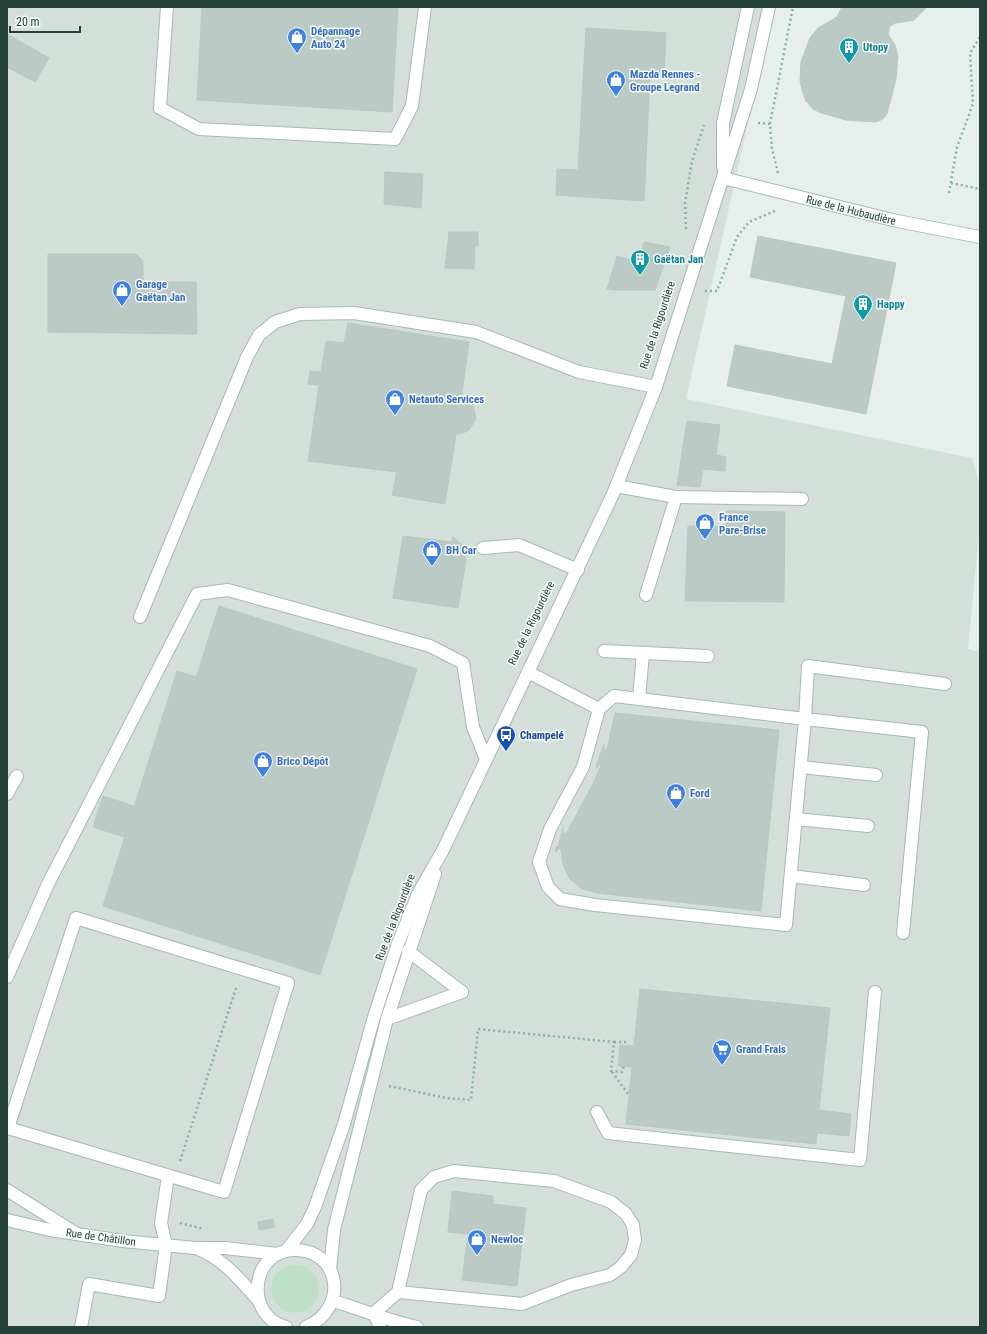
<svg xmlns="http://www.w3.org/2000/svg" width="987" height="1334" font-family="'Roboto Condensed',sans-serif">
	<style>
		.built { fill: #d4dfda }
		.green { fill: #bfe0c8 }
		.building { fill: #bbcac4; stroke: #b8c9c2 }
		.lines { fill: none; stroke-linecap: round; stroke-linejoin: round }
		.service-casing { stroke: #a8b8b2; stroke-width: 14 }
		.minor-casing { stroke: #a8b8b2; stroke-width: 14 }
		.tertiary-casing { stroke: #a8b8b2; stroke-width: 14 }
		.path { stroke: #86b3a5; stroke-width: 2.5; stroke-dasharray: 2 3; stroke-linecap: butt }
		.service { stroke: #fff; stroke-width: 12 }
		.minor { stroke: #fff; stroke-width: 12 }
		.tertiary { stroke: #fff; stroke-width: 12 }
		.labels { text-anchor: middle; stroke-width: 3; stroke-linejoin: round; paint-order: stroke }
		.shop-label { font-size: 11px; font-weight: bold; fill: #366cbe; stroke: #f7fbf9; text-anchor: start }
		.culture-label { font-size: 11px; font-weight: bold; fill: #0d838f; stroke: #f7fbf9; text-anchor: start }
		.street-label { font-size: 11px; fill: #24423a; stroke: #f7fbf9 }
		.transit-label { font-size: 11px; font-weight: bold; fill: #164399; stroke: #f7fbf9; text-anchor: start }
	</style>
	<rect width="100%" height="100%" fill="#e6efeb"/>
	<!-- built -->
	<polygon class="built" points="7,7 774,7 686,399 972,458 978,478 980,484 980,523 968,649 980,652 980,1327 7,1327"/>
	<!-- green -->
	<circle class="green" cx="295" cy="1289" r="24"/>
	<!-- building -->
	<g class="building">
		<polygon points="202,7 398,7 392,112 197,100"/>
		<polygon points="842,7 927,7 914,20 895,23 890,26 888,34 895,45 898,56 896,79 887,114 883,119 876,122 846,120 821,113 813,109 806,101 802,90 800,81 801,62 810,38 818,28 837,17"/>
		<polygon points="586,28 666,33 664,77 650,77 644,201 556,195 557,169 578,170"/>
		<polygon points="7,34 49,58 35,82 7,67"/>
		<polygon points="385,172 423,174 421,208 384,204"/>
		<polygon points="449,232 478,232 478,246 475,246 474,269 445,268"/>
		<polygon points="758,236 896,263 866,414 727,386 735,345 832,364 846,296 750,277"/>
		<polygon points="644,242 670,247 655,290 615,290 624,258 639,262"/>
		<polygon points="48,254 136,254 143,261 143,282 196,282 197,334 48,332"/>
		<polygon points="617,256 624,258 615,290 607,289"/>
		<polygon points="348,323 469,342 461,400 468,402 473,406 476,419 469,430 463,433 456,434 445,504 392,495 397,472 308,461 319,385 308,384 310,371 321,372 326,341 344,343"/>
		<polygon points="687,421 720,425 716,455 726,457 725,471 703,469 700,487 677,485"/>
		<polygon points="726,511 785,512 784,602 685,601 688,526 726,526"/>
		<polygon points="403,536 452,542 453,537 462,545 466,560 458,608 393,598"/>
		<polygon points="219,606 417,669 320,975 216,942 222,923 109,887 154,744 173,750"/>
		<polygon points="177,671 197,677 173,750 154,744"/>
		<polygon points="615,713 779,730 761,911 597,893 582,889 570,879 563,865 561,849 558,848 557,852 555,851 557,846 558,847 563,828 563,833 566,834 594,782 601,765 599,764 597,768 596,767 604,744 604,749 607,750"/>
		<polygon points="103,796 134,806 124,837 93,827"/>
		<polygon points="109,887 119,890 112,909 103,906"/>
		<polygon points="119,890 222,923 216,942 112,909"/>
		<polygon points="640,989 830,1008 819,1110 851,1114 849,1136 817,1133 816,1144 626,1124 632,1067 618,1066 620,1045 634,1046"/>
		<polygon points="452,1191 493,1196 493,1204 526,1208 517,1286 462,1280 468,1234 448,1232"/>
		<polygon points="273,1219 275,1227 259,1230 258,1222"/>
	</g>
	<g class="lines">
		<defs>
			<g id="service">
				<polyline points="167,7 160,108 199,129 395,139 412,106 425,7"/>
				<polyline points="616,486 676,497 646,595"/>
				<polyline points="676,497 802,499"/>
				<polyline points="483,548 519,545 578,570"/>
				<polyline points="140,617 247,357 259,335 275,322 300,314 354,313 476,332 579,372 656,387"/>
				<polyline points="604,651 708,656"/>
				<polyline points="528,672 599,709 583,767 550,829 539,862 548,887 560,899 595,905 786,925 805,719 614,696 599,709"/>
				<polyline points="639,699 643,653"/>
				<polyline points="801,767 876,775"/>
				<polyline points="7,794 17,776"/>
				<polyline points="796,819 868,826"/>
				<polyline points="791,876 864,885"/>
				<polygon points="76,918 288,983 224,1192 8,1128"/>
				<polyline points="903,933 922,732 805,719 808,666 945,684"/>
				<polyline points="408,951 462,992"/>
				<polyline points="7,977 48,884 197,594 228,590 430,646 463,663 473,727 486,759"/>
				<polyline points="387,1019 462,992"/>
				<polyline points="597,1112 608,1133 860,1160 875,992"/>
				<polyline points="7,1190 77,1234"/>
				<path d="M 333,1301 C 361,1309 388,1321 417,1327"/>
				<polyline points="81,1327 89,1284 159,1296 166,1245 161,1223 168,1176"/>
				<polyline points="380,1327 374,1313 398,1292 421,1190 434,1177 454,1171 554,1181 611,1202 626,1214 633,1225 635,1240 631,1255 621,1267 610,1275 571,1285 522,1304 398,1292"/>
			</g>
			<g id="minor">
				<polyline points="723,178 897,221 980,237"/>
				<polyline points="7,1220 50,1230 123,1241 195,1248 225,1248 278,1254"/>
				<path d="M 198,1249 C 225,1260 239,1279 258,1300"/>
			</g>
			<g id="tertiary">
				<polyline points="723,167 723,123 748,7"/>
				<polyline points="286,1251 307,1224 315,1207 344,1124 374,1017 397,946 418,894 443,850 613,494 656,387 751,89 769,7"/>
				<polyline points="330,1270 334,1230 387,1019 435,874"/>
				<path d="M 286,1327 C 244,1316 250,1250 295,1250 C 341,1250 349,1309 306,1327"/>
			</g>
		</defs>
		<!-- service casing -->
		<use href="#service" class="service-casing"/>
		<!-- minor casing -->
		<use href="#minor" class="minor-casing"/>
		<!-- tertiary casing -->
		<use href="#tertiary" class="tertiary-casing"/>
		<!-- path -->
		<g class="path">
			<polyline points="758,123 770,124"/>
			<polyline points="778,173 772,149 770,124 793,7"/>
			<polyline points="951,183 980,189"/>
			<polyline points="949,193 957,147 973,104 970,53 980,37"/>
			<polyline points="686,229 685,203 692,161 704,125"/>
			<polyline points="705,291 717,291 737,237 749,222 777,210"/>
			<polyline points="614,1042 626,1042 626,1045"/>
			<polyline points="612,1072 629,1095"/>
			<polyline points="389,1086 446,1098 471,1100 478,1029 614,1042 611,1071 622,1072 624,1066"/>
			<polyline points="180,1161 237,985"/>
			<polyline points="180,1223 204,1229"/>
		</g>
		<!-- service -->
		<use href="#service" class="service"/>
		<!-- minor -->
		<use href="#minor" class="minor"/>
		<!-- tertiary -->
		<use href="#tertiary" class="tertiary"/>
	</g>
	<!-- icons -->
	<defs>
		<symbol id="shop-pin" viewBox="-11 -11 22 30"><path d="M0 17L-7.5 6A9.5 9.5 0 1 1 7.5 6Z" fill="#3f7fe0" stroke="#f7fbf9"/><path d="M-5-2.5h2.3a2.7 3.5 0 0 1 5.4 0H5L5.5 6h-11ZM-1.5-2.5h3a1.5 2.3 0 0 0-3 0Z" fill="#fff"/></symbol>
		<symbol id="building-pin" viewBox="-11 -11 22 30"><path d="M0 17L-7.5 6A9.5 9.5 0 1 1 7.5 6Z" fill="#0f9aa8" stroke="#f7fbf9"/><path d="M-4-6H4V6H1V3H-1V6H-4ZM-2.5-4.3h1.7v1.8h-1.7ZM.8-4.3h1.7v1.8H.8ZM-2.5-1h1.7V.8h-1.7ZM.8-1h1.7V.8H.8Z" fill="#fff"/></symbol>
		<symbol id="bus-pin" viewBox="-11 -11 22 30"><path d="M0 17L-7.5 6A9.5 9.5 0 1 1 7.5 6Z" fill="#1a4fb4" stroke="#f7fbf9"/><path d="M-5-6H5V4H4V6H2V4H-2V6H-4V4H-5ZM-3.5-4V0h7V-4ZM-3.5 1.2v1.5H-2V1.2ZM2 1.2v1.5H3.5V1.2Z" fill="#fff"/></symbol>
		<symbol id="supermarket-pin" viewBox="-11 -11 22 30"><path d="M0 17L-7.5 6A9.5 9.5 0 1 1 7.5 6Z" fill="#3f7fe0" stroke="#f7fbf9"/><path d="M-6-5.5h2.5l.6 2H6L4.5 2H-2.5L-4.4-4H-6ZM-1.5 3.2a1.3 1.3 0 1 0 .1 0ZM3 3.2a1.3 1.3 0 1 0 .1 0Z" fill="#fff"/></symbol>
	</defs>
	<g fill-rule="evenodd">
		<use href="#shop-pin" x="286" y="26" width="22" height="30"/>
		<use href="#building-pin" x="838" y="36" width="22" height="30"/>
		<use href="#shop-pin" x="605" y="69" width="22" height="30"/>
		<use href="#building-pin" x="629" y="248" width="22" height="30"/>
		<use href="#shop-pin" x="111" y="279" width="22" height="30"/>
		<use href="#building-pin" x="852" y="293" width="22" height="30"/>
		<use href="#shop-pin" x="384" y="388" width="22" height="30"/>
		<use href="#shop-pin" x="694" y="512" width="22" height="30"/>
		<use href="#shop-pin" x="421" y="539" width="22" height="30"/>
		<use href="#bus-pin" x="495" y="724" width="22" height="30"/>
		<use href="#shop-pin" x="252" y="750" width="22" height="30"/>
		<use href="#shop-pin" x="665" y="782" width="22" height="30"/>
		<use href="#supermarket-pin" x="711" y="1038" width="22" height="30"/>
		<use href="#shop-pin" x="466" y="1228" width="22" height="30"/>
	</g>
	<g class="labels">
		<!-- shop labels -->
		<g class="shop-label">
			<text x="311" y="35">Dépannage<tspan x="311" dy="13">Auto 24</tspan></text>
			<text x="630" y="78">Mazda Rennes -<tspan x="630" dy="13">Groupe Legrand</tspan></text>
			<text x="136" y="288">Garage<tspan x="136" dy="13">Gaëtan Jan</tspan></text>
			<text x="409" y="403">Netauto Services</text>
			<text x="719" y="521">France<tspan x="719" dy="13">Pare-Brise</tspan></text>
			<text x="446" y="554">BH Car</text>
			<text x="277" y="765">Brico Dépôt</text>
			<text x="690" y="797">Ford</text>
			<text x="736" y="1053">Grand Frais</text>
			<text x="491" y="1243">Newloc</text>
		</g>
		<!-- culture labels -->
		<g class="culture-label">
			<text x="863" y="51">Utopy</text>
			<text x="654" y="263">Gaëtan Jan</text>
			<text x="877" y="308">Happy</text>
		</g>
		<!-- street labels -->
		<g class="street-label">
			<text transform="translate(851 210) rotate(14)" y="4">Rue de la Hubaudière</text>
			<text transform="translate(657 325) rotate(-72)" y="4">Rue de la Rigourdière</text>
			<text transform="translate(531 623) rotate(-64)" y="4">Rue de la Rigourdière</text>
			<text transform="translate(395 917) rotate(-69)" y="4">Rue de la Rigourdière</text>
			<text transform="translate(101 1237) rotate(8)" y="4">Rue de Châtillon</text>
		</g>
		<!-- transit labels -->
		<g class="transit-label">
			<text x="520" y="739">Champelé</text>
		</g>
	</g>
	<!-- border -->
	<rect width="987" height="1334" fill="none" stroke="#24423a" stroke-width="16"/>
	<!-- scale -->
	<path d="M10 26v6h70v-6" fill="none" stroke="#24423a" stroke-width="2"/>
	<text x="16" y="26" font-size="12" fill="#24423a" stroke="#f7fbf9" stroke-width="3" paint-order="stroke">20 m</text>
</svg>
